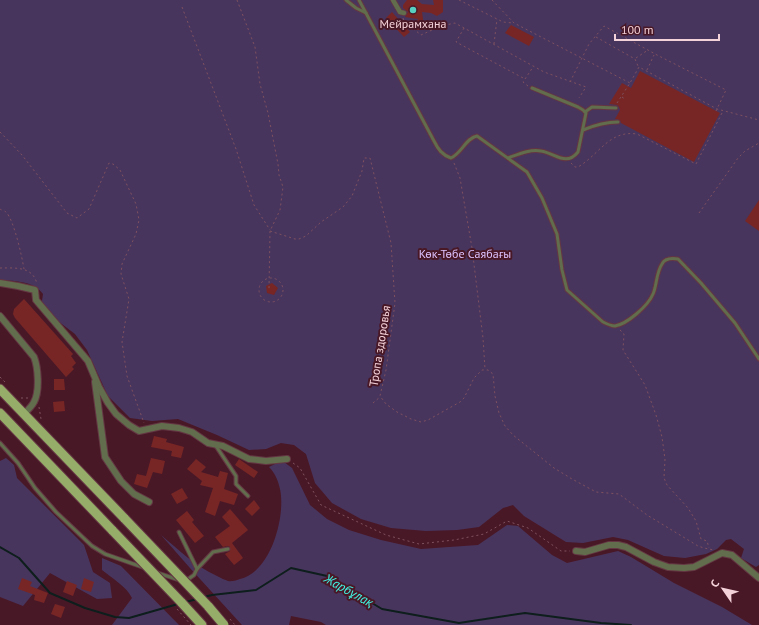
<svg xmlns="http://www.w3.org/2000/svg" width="759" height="625" font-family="'PT Sans',sans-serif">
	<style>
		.green { fill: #48355e }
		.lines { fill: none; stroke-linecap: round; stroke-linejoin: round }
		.stream { stroke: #0e1e1c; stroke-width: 2 }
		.building { fill: #772625 }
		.service-casing { stroke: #643643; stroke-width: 5 }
		.pedestrian-casing { stroke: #643643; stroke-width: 6 }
		.minor-casing { stroke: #643643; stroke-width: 8 }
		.primary-casing { stroke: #643643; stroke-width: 11 }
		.path { stroke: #7e515e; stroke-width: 1; stroke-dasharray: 2 3; stroke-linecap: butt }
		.service { stroke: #616d4c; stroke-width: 3 }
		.pedestrian { stroke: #616d4c; stroke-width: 4.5 }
		.minor { stroke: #616d4c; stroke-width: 6 }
		.primary { stroke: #95ad68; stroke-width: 9 }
		.primary-bridge-casing { stroke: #643643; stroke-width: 11; stroke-linecap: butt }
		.path-bridge { stroke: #7e515e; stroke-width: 1; stroke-dasharray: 2 3; stroke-linecap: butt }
		.primary-bridge { stroke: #95ad68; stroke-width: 9 }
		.poi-dot { fill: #58cec0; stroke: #491827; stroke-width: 1.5 }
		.labels { text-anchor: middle; stroke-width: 4; stroke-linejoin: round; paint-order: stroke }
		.poi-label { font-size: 12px; fill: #f4d2d9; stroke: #491827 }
		.park-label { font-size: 12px; fill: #ddc3ff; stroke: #491827 }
		.street-label { font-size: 12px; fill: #f4d2d9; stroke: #491827 }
		.water-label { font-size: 13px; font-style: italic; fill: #40f8e5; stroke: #491827 }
	</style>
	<rect width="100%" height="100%" fill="#491827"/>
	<!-- green -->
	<g class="green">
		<path d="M 0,0 L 759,0 L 759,565 L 756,567 L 741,558 L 744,549 L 731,539 L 726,540 L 717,549 L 706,554 L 685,558 L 664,556 L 628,540 L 613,537 L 583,543 L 566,542 L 524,516 L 513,505 L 503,508 L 479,527 L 457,530 L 426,531 L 391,528 L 361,519 L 332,503 L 315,483 L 306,454 L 294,445 L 281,443 L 266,449 L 249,450 L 217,435 L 178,419 L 152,421 L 130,418 L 108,396 L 87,350 L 75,334 L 50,315 L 45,309 L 42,301 L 43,294 C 34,281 15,281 0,280 Z"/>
		<polygon points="6,458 14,465 17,478 84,545 93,572 110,583 112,598 97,599 50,573 23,606 0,597 0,461"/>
		<path d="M 284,462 L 292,468 L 310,505 L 327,519 L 349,530 L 381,540 L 421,549 L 478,545 L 507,525 L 518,526 L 552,555 L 567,563 L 618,551 L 631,557 L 674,583 L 722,607 L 752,625 L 326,625 L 321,622 L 291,616 L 289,625 L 242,625 L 190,568 L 161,535 C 179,550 195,566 217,576 C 221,578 225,580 228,581 C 232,582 237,580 240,579 C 271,572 286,516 280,489 C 278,480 275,473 269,467 L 277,463 Z"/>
		<path d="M 102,558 L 121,566 L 179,625 L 112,625 L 132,598 C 127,587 112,578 102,570 Z"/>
	</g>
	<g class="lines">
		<!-- stream -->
		<g class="stream">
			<polyline points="0,547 19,558 50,593 85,608 115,617 129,618 178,604"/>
			<polyline points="204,597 212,595 256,590 291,568 327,576 382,609 459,623 525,613 601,623 631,625"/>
			<polyline points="185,602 198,599"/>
		</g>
	</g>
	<!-- building -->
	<g class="building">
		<polygon points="407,0 417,0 422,4 434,5 433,0 443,0 443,12 437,16 431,13 422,12 424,26 422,29 418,30 414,28 418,19 405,17 408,12 403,8 403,5"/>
		<polygon points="392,12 410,32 404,37 386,18"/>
		<polygon points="511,25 534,37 529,46 505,33"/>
		<polygon points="640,71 720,113 694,162 621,123 620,120 615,119 620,110 619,107 617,105 609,104 622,83 631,88"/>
		<polygon points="759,200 759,231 745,221"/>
		<polygon points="272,283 278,288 274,295 267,293 266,286"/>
		<polygon points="24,299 73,354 71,356 76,363 72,367 74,369 66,377 15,318 13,314 14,309"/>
		<polygon points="54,379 64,379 65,390 54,390"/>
		<polygon points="64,401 65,411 54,412 53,402"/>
		<polygon points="154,436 167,439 166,442 184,447 181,458 171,456 172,451 151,447"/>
		<polygon points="151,458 165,461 162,474 153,472 147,488 134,484 137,474 146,476"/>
		<polygon points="196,459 206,467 201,472 218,477 220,471 228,473 224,489 238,494 234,505 220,501 215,516 205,512 213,488 200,485 202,481 187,469"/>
		<polygon points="239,459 258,472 254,478 235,465"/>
		<polygon points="182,488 188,498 177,504 171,494"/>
		<polygon points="254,500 260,508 252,516 245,509"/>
		<polygon points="230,509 248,530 232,543 243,558 234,565 225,554 230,551 230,547 228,546 223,547 215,537 230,526 222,517"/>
		<polygon points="187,511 194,520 192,522 204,536 195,543 176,520"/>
		<polygon points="22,578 32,582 30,586 48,593 44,603 34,600 35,595 18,589"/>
		<polygon points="84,578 94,582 91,592 81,589"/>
		<polygon points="67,581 77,585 73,596 63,592"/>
		<polygon points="55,604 65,607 61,618 51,614"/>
	</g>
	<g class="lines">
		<defs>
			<g id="service">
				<polyline points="346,0 356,8 366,13"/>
				<path d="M 359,0 L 434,141 C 438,149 442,155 451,158 C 462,153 466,138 477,136 L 527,172 L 542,198 L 557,234 L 562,270 L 567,290 L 603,322 C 607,324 611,326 615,326 C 627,324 648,306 653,294 C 657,285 656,273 662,264 C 665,258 672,258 678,259 L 701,283 L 735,323 L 759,359"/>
				<polyline points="585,112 592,107 616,108"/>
				<path d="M 583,130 C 595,125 606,122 618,122"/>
				<path d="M 508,158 C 519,154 530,149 541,151 C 555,153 566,167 578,152 L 586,113 L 583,110 L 578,107 L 532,88"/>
				<polyline points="0,443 18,463 35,488 56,512 92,546 105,554 145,568"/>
				<polyline points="216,446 236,476 236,484 248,496"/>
				<polyline points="179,532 197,569 194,575 187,580"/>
				<polyline points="197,569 213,552 228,549"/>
				<polyline points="158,573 179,580"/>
			</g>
			<polyline id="pedestrian" points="393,0 400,12 404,13"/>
			<g id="minor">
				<polyline points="0,283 18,286 35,290 36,300 88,361 99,387 108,403 116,414 129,425 139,431 162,426 179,428 192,432 208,443 223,446 249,459 266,461 287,459"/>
				<path d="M 0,316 L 34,357 C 38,367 40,391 34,402 C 32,406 28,410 24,414"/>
				<polyline points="95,382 105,457 121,481 134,494 149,502"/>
				<polyline points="576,551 585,552 609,545 618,545 626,547 654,562 668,567 684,568 694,567 722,553 732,555 759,578"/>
			</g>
			<g id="primary">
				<polyline points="0,389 125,519"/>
				<polyline points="0,413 113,531"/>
				<polyline points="181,602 202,625"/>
			</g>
		</defs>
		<!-- service casing -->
		<use href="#service" class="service-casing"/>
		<!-- pedestrian casing -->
		<use href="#pedestrian" class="pedestrian-casing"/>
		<!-- minor casing -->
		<use href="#minor" class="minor-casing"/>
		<!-- primary casing -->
		<use href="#primary" class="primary-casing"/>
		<!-- path -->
		<g class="path">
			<polyline points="237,0 255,47 260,84 268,113 278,164 279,175 283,187 280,210 270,231 269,289"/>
			<polyline points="459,0 503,22 513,23"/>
			<polyline points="492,0 514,23 630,83"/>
			<polyline points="182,7 236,149 254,205 270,230"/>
			<polyline points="403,18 404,21 421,35 441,26 455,23 544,72 586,87 579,98"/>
			<polyline points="464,28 456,42 525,79"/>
			<polyline points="596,37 635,59 638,66"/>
			<polyline points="494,44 497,19"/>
			<polyline points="636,58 648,50"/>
			<polyline points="647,70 654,55"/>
			<polyline points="570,82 589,44 604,26 657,55 726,90 716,111"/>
			<polyline points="528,86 523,82 533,67"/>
			<polyline points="622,97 625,99"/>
			<polyline points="617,103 630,83 639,67 717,109 759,120"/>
			<polyline points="0,132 22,155 67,213 77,218 89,209 109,163 113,164 120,170 136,204 139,220 136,234 122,264 121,274 129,299 122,342 127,376 144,423"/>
			<polyline points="454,163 460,178 472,248 483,338 485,369"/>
			<path d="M 571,163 L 575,167 L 578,167 C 600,154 609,130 637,134 L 696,164 L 723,111"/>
			<path d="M 0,209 C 1,210 5,211 6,212 C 14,220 22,257 24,269"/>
			<polyline points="699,213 738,158 745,151 759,143"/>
			<polyline points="270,231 295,239 299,239 306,236 321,222 343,207 352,196 362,171 364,158 370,158 391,243 395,303 386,370 380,396 386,404 397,412 411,419 421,422 428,420 460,402 464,398 474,378 482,370 488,370 493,374 495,396 499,413 505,426 513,435 554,468 572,479 596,492 619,494 647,515 698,546 704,548 714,550"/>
			<path d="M 0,268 C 15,268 33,266 37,284"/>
			<circle cx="271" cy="290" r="12"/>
			<polyline points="620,330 624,334 623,350 645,385 656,415 662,437 665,459 664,478 667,485 688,508 696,521 701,539 707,541 709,548"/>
			<polyline points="0,377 5,382"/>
			<polyline points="21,398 28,398"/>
			<polyline points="373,403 380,397"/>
			<polyline points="39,407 41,419"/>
			<polyline points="293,463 300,468 321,505 386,535 419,544 454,540 484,534 507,521 528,528 561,551 570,551"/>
		</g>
		<!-- service -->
		<use href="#service" class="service"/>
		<!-- pedestrian -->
		<use href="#pedestrian" class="pedestrian"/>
		<!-- minor -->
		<use href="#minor" class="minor"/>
		<!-- primary -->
		<use href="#primary" class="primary"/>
		<defs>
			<g id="primary-bridge">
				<polyline points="125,519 208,606 224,625"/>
				<polyline points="113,531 181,602"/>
			</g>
		</defs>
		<!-- primary-bridge casing -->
		<use href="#primary-bridge" class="primary-bridge-casing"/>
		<!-- path-bridge -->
		<g class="path-bridge">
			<polyline points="177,609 191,625"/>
			<polyline points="230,619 235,625"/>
		</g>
		<!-- primary-bridge -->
		<use href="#primary-bridge" class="primary-bridge"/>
	</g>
	<!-- markers -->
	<circle class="poi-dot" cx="413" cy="10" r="4"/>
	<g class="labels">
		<!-- poi labels -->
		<g class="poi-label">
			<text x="413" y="28">Мейрамхана</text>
		</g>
		<!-- park labels -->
		<g class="park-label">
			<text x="465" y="258">Көк-Төбе Саябағы</text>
		</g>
		<!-- street labels -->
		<g class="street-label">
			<text transform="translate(380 346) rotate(-81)" y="4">Тропа здоровья</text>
		</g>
		<!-- water labels -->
		<g class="water-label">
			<text transform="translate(349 590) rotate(29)" y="5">Жарбұлақ</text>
		</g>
	</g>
	<!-- north arrow -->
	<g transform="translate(723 589) rotate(304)" stroke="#491827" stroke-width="3" paint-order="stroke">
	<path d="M0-3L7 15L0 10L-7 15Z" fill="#f4d2d9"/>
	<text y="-6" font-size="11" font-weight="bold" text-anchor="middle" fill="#f4d2d9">С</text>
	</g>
	<!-- scale -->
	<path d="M615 34v6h104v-6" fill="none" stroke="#f4d2d9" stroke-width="2"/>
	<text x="621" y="34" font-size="12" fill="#f4d2d9" stroke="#491827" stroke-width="3" paint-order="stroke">100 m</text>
</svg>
